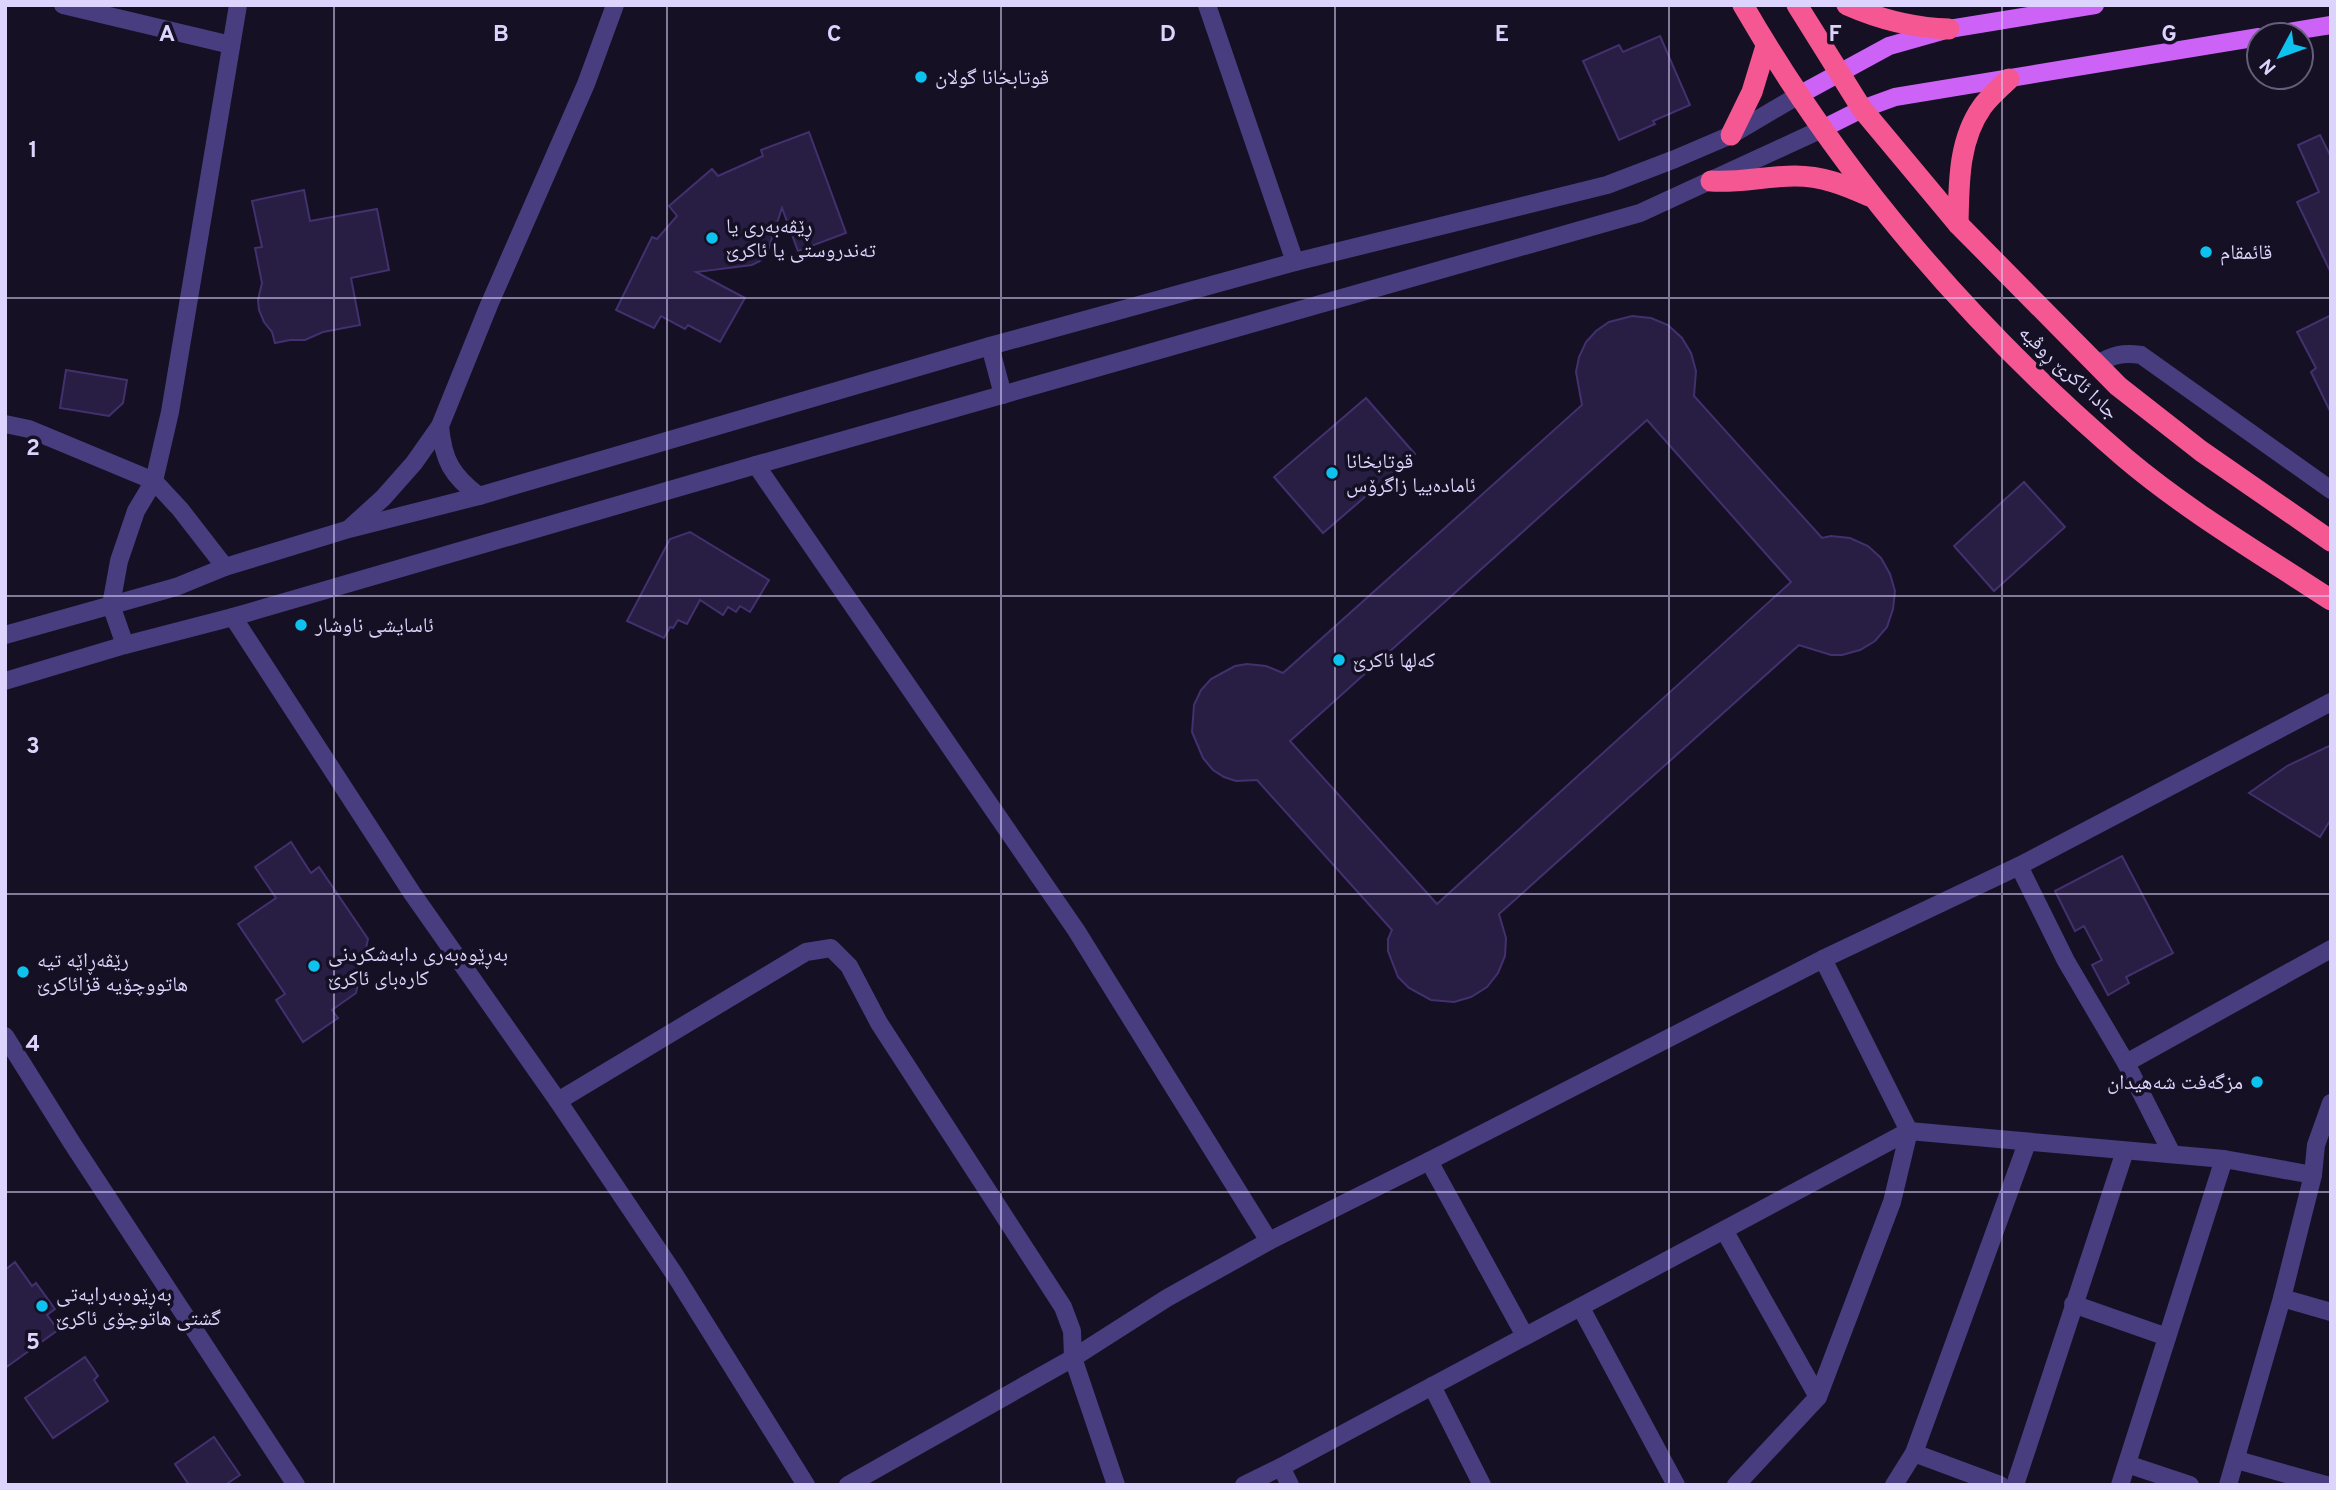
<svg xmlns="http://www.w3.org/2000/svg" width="2336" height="1490" font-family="Overpass,'Noto Naskh Arabic',sans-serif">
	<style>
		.building { fill: #281d43; stroke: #43306e; stroke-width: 2; fill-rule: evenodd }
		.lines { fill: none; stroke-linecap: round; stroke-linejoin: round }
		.minor { stroke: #473d7f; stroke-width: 18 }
		.major { stroke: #cd62f6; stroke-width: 18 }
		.highway { stroke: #f55793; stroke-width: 21 }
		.grid { fill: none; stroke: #ddd4fd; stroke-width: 2; stroke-opacity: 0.55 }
		.poi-dot { fill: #0ec2ef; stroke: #151023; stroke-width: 2.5 }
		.labels { text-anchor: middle; stroke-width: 7; stroke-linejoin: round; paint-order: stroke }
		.poi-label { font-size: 21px; fill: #ddd4fd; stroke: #151023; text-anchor: start }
		.street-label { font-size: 21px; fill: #ddd4fd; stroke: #151023 }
		.grid-label { font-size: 23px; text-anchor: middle; font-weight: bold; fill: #ddd4fd; stroke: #151023; stroke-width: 7; stroke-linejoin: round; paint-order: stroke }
	</style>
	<rect width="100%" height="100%" fill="#151023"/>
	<!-- building -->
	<g class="building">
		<polygon points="1660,36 1690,105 1653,121 1655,124 1619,140 1583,61 1619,45 1623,52"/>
		<polygon points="809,132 846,233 798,251 782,208 767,253 762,260 752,265 696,272 745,298 720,342 688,325 685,329 661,316 654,328 616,310 652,237 657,239 677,216 669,206 712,169 718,176 763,156 761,150"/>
		<polygon points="2320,135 2331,157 2331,273 2297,202 2319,192 2298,145"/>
		<polygon points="304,190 310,221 377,209 389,270 351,278 360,325 323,332 305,340 290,340 275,343 272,332 264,322 259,310 258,300 262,283 255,248 262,247 252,201"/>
		<polygon points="2331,315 2331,413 2311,372 2316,368 2297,332"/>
		<path d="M 1632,316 L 1651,318 L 1668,325 L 1682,338 L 1691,353 L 1696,371 L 1694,396 L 1822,538 L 1831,536 L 1850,538 L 1868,546 L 1881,558 L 1890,574 L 1895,591 L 1893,609 L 1887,627 L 1875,641 L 1860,650 L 1842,655 L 1831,655 L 1799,645 L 1499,914 L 1506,938 L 1505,956 L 1498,973 L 1487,987 L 1471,997 L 1454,1002 L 1431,1000 L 1409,988 L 1398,977 L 1388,951 L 1388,939 L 1392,930 L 1257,780 L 1236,781 L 1224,777 L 1213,770 L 1203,758 L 1192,732 L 1194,705 L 1201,690 L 1211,679 L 1235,666 L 1247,664 L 1266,666 L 1283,673 L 1582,405 L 1576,372 L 1579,357 L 1586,342 L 1596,331 L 1609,322 ZM 1647,420 L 1791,582 L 1437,904 L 1290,741 Z"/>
		<polygon points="66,370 127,380 123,403 109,416 60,408"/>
		<polygon points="1366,398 1415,454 1323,533 1274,477"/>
		<polygon points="2024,482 2065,527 1994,591 1954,546"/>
		<polygon points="690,532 769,580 750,612 740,606 736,612 728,607 723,615 700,600 687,624 678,620 673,628 670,627 664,638 627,621 670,539"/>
		<polygon points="2331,745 2331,819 2320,837 2249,793 2287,766"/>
		<polygon points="291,842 311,873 319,867 368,939 356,993 332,1010 338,1018 303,1042 276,1000 285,994 238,924 276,898 255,867"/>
		<polygon points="2122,856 2173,953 2126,977 2129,983 2108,995 2092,965 2102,960 2084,926 2075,931 2055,891"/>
		<polygon points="15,1262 32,1286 36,1283 55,1309 47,1315 58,1330 5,1368 5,1270"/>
		<polygon points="85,1357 98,1376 94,1380 108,1401 53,1438 25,1398"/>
		<polygon points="214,1437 240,1475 225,1485 189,1485 175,1464"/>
	</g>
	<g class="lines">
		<!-- minor -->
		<g class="minor">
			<polyline points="63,5 231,45"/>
			<polyline points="1207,5 1295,262"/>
			<polyline points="990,346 1003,395"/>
			<path d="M 2097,364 C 2113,355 2123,352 2141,355 L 2331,490"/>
			<polyline points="5,424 29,429 154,481 180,509 225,567"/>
			<path d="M 440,426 C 443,460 452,476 479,496"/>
			<polyline points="756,465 1076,930 1269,1241"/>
			<polyline points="351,527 383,498 414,463 440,426 489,305 586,84 615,5"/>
			<polyline points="233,617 412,893 558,1101 675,1275 806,1485"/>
			<polyline points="5,635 176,587 225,567 349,529 479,496 990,346 1295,262 1607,185 1675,159 1731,135 1799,95"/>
			<polyline points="125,645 111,605 119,561 136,511 154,481 170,412 238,5"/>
			<polyline points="5,681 125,645 233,617 756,465 1640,213 1822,129"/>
			<polyline points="2019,866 2066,961 2126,1063 2172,1154"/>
			<polyline points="5,1036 72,1143 296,1485"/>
			<polyline points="2126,1063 2331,949"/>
			<polyline points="558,1101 806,952 831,948 849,966 879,1023 1063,1307 1072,1331 1073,1358 1116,1485"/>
			<polyline points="1429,1161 1525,1336"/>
			<polyline points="1724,1230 1818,1397"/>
			<polyline points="2282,1298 2331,1312"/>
			<polyline points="2073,1304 2167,1337"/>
			<polyline points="1581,1308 1676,1485"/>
			<polyline points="1432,1386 1482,1485"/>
			<polyline points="1914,1453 2000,1485"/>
			<polyline points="2237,1460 2326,1485"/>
			<polyline points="2127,1464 2190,1485"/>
			<polyline points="1281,1467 1290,1485"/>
			<polyline points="848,1485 1073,1358 1167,1298 1269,1241 1429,1161 1823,959 2019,866 2331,702"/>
			<polyline points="1244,1485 1281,1467 1909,1131 2224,1159 2313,1175"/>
			<polyline points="1736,1485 1818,1397 1892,1202 1909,1131 1823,959"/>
			<polyline points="1894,1485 1914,1453 2027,1143"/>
			<polyline points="2015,1485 2125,1151"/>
			<polyline points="2120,1485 2224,1159"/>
			<polyline points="2228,1485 2282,1298 2313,1175 2316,1145 2331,1103"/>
		</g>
		<!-- major -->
		<g class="major">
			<polyline points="2269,35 2331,25"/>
			<polyline points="1799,95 1889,46 1949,29 2095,5"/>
			<polyline points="1822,129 1862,109 1895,97 2259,37"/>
		</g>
		<!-- highway -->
		<g class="highway">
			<path d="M 1743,5 C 1842,177 1975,330 2125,458 C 2189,512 2261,554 2331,600"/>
			<polyline points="1797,5 1862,109 1958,224 2118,386 2201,451 2331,541"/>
			<path d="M 1847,5 C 1881,20 1912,28 1949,29"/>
			<polyline points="1731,135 1752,92 1766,46"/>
			<path d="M 1711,181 C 1740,183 1766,176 1795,176 C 1822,176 1845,185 1869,196"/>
			<path d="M 1958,224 C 1959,184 1958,141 1982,107 C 1989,97 2000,88 2009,79"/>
		</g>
	</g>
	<!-- grid -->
	<path class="grid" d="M 334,5 L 334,1485M 667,5 L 667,1485M 1001,5 L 1001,1485M 1335,5 L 1335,1485M 1669,5 L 1669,1485M 2002,5 L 2002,1485M 5,298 L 2331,298M 5,596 L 2331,596M 5,894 L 2331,894M 5,1192 L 2331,1192"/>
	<!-- markers -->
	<g class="poi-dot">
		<circle cx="921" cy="77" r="7"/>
		<circle cx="712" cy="238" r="7"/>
		<circle cx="2206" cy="252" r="7"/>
		<circle cx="1332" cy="473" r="7"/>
		<circle cx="301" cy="625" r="7"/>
		<circle cx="1339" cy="660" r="7"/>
		<circle cx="314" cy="966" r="7"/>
		<circle cx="23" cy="972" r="7"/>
		<circle cx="2257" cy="1082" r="7"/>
		<circle cx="42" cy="1306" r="7"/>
	</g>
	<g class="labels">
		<!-- poi labels -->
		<g class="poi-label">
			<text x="935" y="84">قوتابخانا گولان</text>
			<text x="726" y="233">ڕێڤەبەری یا<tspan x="726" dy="24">تەندروستی یا ئاکرێ</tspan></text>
			<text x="2220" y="259">قائمقام</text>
			<text x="1346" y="468">قوتابخانا<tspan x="1346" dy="24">ئامادەییا زاگرۆس</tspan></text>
			<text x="315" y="632">ئاسايشى ناوشار</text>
			<text x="1353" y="667">کەلها ئاکرێ</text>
			<text x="328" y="961">بەڕێوەبەری دابەشکردنی<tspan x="328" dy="24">کارەبای ئاکرێ</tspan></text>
			<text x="37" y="967">رێڤەڕاێە تیە<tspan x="37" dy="24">هاتووچۆیە قزائاکرێ</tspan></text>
			<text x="2243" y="1089" text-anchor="end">مزگەفت شه‌هيدان</text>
			<text x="56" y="1301">بەڕێوەبەرایەتی<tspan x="56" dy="24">گشتی هاتوچۆی ئاکرێ</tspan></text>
		</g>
		<!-- street labels -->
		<g class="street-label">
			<text transform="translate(2069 372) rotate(43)" y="7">جادا ئاکرێ ڕوڤیە</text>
		</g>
	</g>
	<g class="grid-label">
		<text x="167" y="41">A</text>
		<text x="501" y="41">B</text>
		<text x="834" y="41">C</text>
		<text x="1168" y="41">D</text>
		<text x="1502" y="41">E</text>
		<text x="1835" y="41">F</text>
		<text x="2169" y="41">G</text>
		<text x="33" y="157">1</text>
		<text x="33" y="455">2</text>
		<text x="33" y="753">3</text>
		<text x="33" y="1051">4</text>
		<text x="33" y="1349">5</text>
	</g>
	<!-- border -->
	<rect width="2336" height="1490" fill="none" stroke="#ddd4fd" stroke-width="14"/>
	<!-- north arrow -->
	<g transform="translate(2280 56) rotate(229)"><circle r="33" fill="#151023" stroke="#655e7a" stroke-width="2"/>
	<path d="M0-5L12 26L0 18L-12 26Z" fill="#0ec2ef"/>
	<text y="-10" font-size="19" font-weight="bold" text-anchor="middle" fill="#ddd4fd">N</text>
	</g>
</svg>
